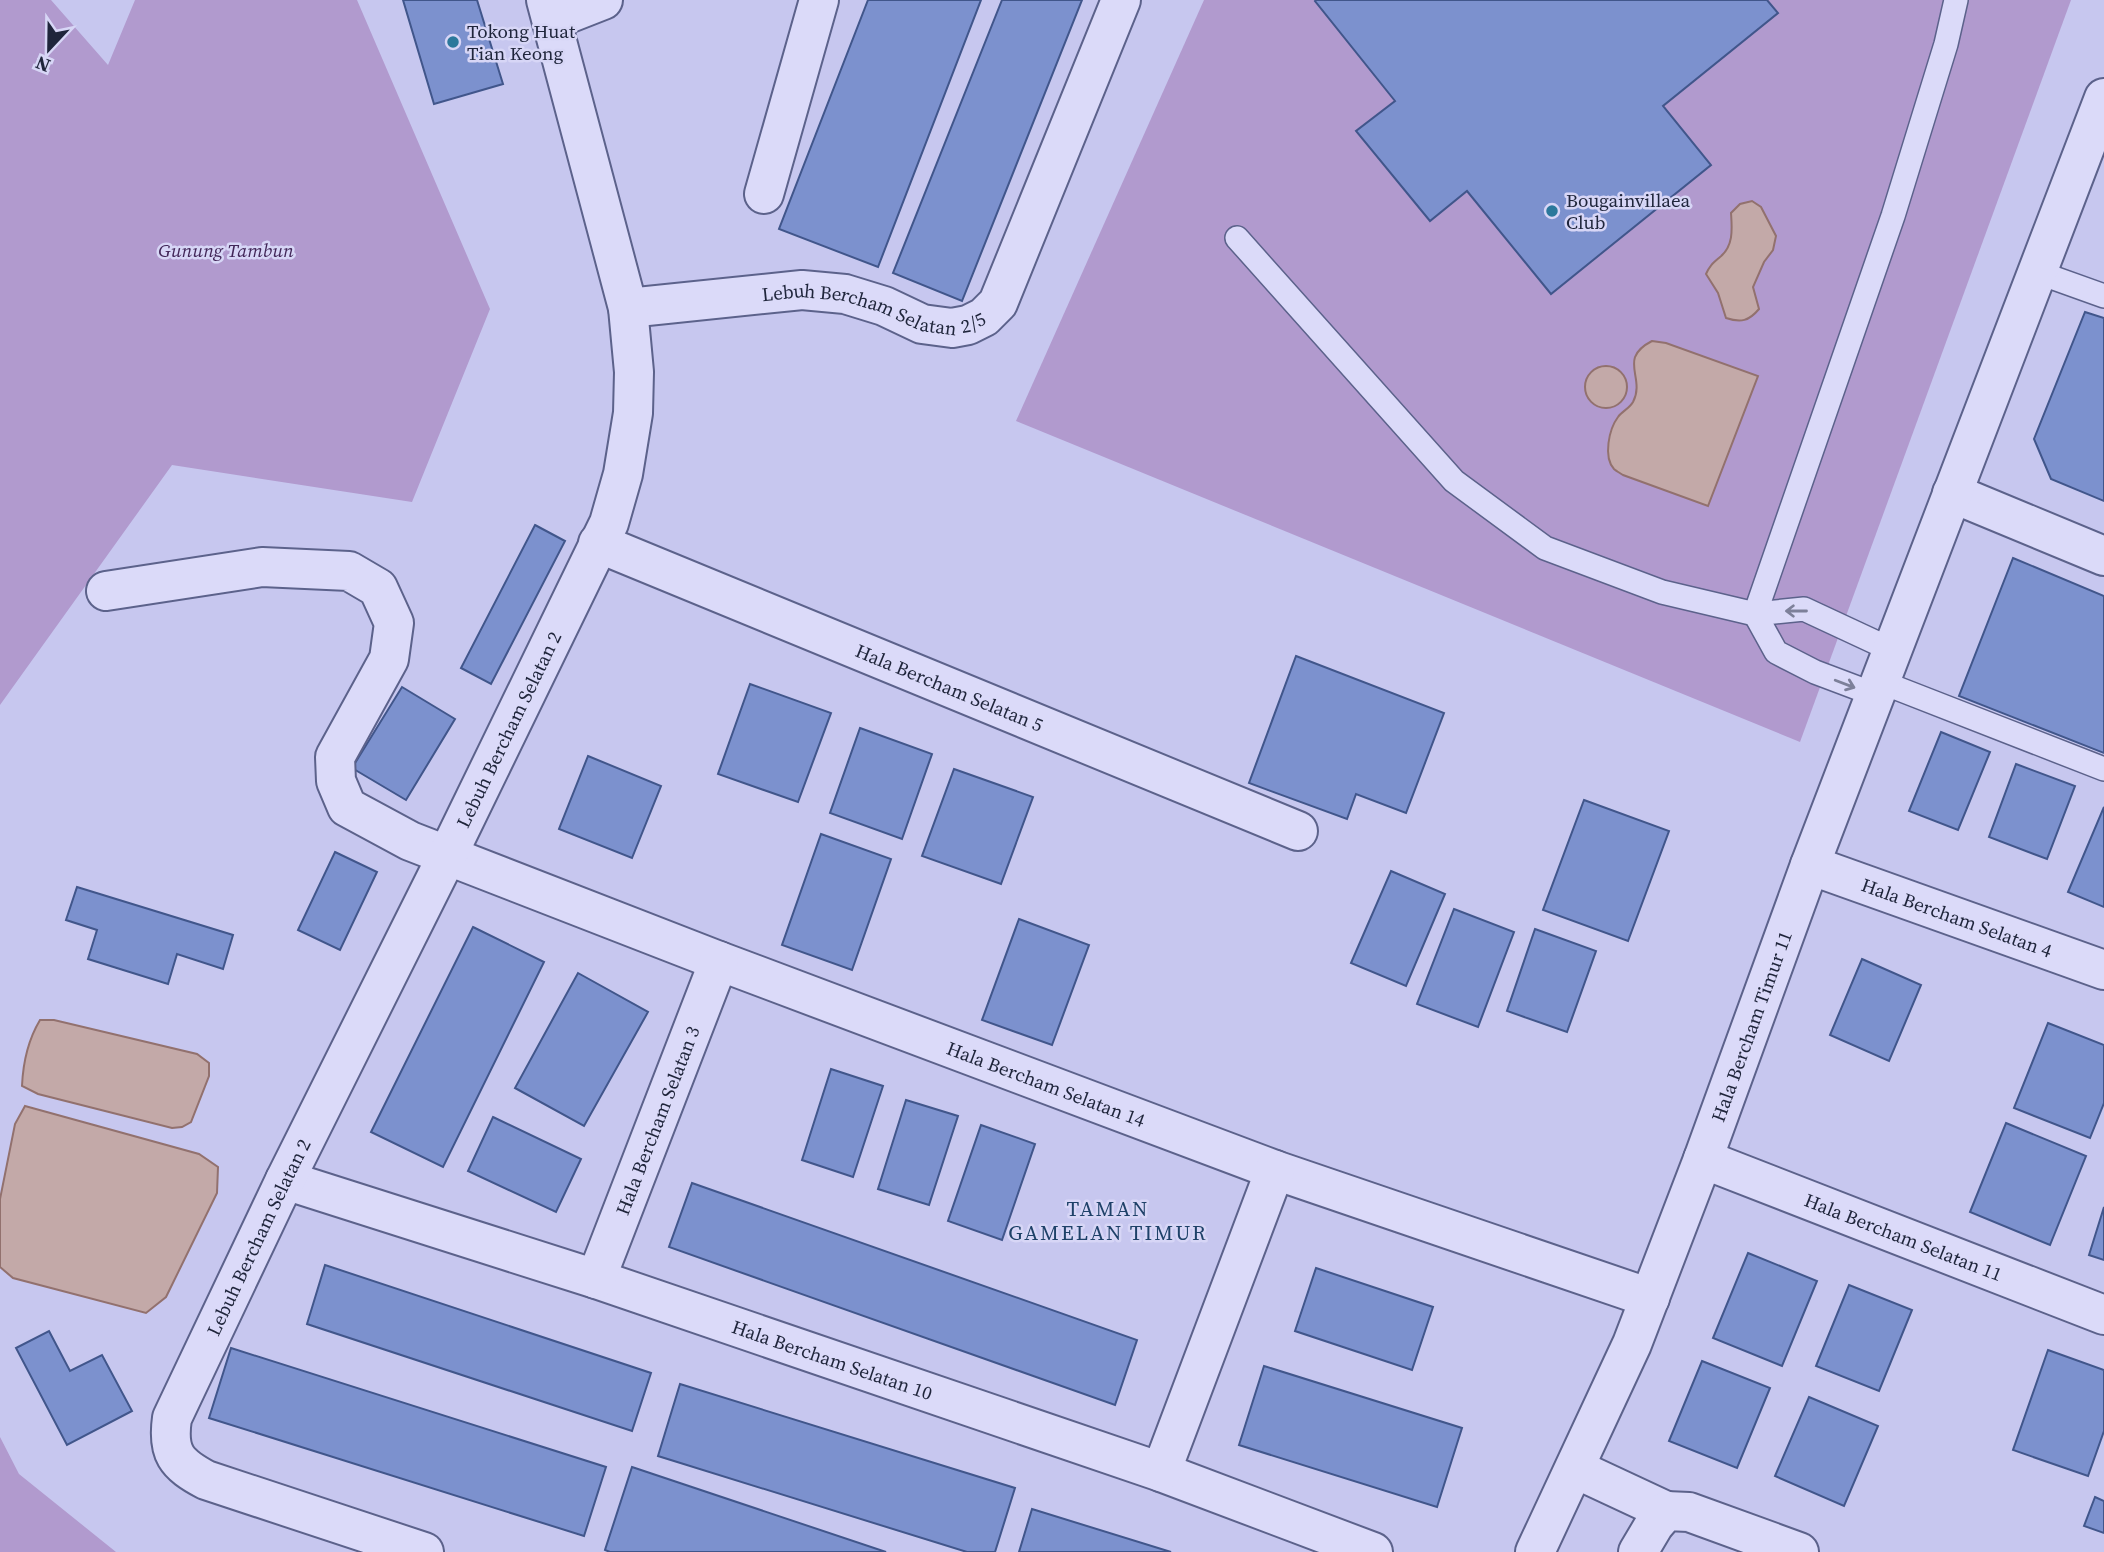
<svg xmlns="http://www.w3.org/2000/svg" width="2104" height="1552" font-family="'Source Serif 4',serif">
	<style>
		.green { fill: #b19ace }
		.water { fill: #c3a9a8; stroke: #92716e; stroke-width: 2 }
		.building { fill: #7c91ce; stroke: #41568b; stroke-width: 2 }
		.lines { fill: none; stroke-linecap: round; stroke-linejoin: round }
		.service-casing { stroke: #5c628b; stroke-width: 26 }
		.minor-casing { stroke: #5c628b; stroke-width: 42 }
		.tertiary-casing { stroke: #5c628b; stroke-width: 42 }
		.service { stroke: #dbdaf9; stroke-width: 23 }
		.minor { stroke: #dbdaf9; stroke-width: 38 }
		.tertiary { stroke: #dbdaf9; stroke-width: 38 }
		.oneway { stroke: #7d809a }
		.poi-dot { fill: #2b789b; stroke: #d7d6f6; stroke-width: 2.5 }
		.labels { text-anchor: middle; stroke-width: 5; stroke-linejoin: round; paint-order: stroke }
		.poi-label { font-size: 19px; fill: #1f253b; stroke: #d7d6f6; text-anchor: start }
		.park-label { font-size: 19px; font-style: italic; fill: #422658; stroke: #d7d6f6 }
		.street-label { font-size: 19px; fill: #1f253b; stroke: #d7d6f6 }
		.neighbourhood-label { font-size: 21px; letter-spacing: 2px; fill: #1e4168; stroke: #d7d6f6 }
	</style>
	<rect width="100%" height="100%" fill="#c7c7ef"/>
	<!-- green -->
	<g class="green">
		<polygon points="0,0 51,0 108,65 135,0 357,0 490,309 412,502 172,465 0,705"/>
		<polygon points="1204,0 2071,0 1800,742 1016,421"/>
		<polygon points="0,1437 19,1474 116,1552 0,1552"/>
	</g>
	<!-- water -->
	<g class="water">
		<path d="M 1752,201 L 1761,207 L 1776,236 L 1773,250 L 1764,262 L 1753,287 L 1759,309 C 1749,321 1741,323 1726,318 L 1718,293 L 1706,274 C 1710,265 1713,263 1720,257 C 1734,246 1732,228 1731,213 L 1740,204 Z"/>
		<path d="M 1652,341 L 1666,343 L 1758,376 L 1708,506 L 1623,475 C 1620,473 1616,471 1614,469 C 1603,457 1609,429 1618,417 C 1622,411 1629,409 1633,402 C 1646,377 1617,359 1652,341 Z"/>
		<circle cx="1606" cy="387" r="21"/>
		<path d="M 40,1020 L 54,1020 L 197,1054 L 209,1063 L 209,1076 L 191,1122 L 182,1127 L 172,1128 L 38,1094 L 22,1086 C 23,1063 28,1040 40,1020 Z"/>
		<polygon points="25,1106 199,1154 218,1167 217,1193 166,1297 146,1313 13,1278 0,1267 0,1199 15,1124"/>
	</g>
	<!-- building -->
	<g class="building">
		<polygon points="403,0 477,0 503,84 434,104"/>
		<polygon points="868,0 981,0 878,267 779,229"/>
		<polygon points="1002,0 1082,0 962,301 893,273"/>
		<polygon points="1316,0 1767,0 1778,13 1663,106 1711,165 1551,294 1467,191 1430,221 1356,131 1395,101 1315,1"/>
		<polygon points="2085,312 2104,318 2104,501 2051,479 2034,439"/>
		<polygon points="535,525 565,541 491,684 461,668"/>
		<polygon points="2013,558 2104,596 2104,753 1959,696"/>
		<polygon points="1296,656 1444,713 1406,813 1356,794 1347,819 1249,783"/>
		<polygon points="750,684 831,713 798,802 718,774"/>
		<polygon points="402,687 455,719 406,800 352,768"/>
		<polygon points="860,728 932,754 902,839 830,813"/>
		<polygon points="1941,732 1990,752 1958,830 1909,811"/>
		<polygon points="588,756 661,786 632,858 559,829"/>
		<polygon points="2016,764 2075,786 2047,859 1989,837"/>
		<polygon points="954,769 1033,797 1001,884 922,856"/>
		<polygon points="1584,800 1669,831 1628,941 1543,910"/>
		<polygon points="2104,807 2104,907 2068,892"/>
		<polygon points="821,834 891,859 852,970 782,945"/>
		<polygon points="335,852 377,872 340,950 298,930"/>
		<polygon points="1391,871 1445,894 1406,986 1351,963"/>
		<polygon points="77,887 233,935 223,969 177,954 168,984 88,959 97,930 66,920"/>
		<polygon points="1454,909 1514,932 1478,1027 1417,1004"/>
		<polygon points="1019,919 1089,945 1052,1045 982,1020"/>
		<polygon points="473,927 544,962 443,1167 371,1132"/>
		<polygon points="1535,929 1596,951 1567,1032 1507,1011"/>
		<polygon points="1862,959 1921,985 1889,1061 1830,1035"/>
		<polygon points="578,973 648,1012 584,1126 515,1088"/>
		<polygon points="2048,1023 2104,1045 2104,1103 2090,1138 2014,1108"/>
		<polygon points="831,1069 883,1086 853,1177 802,1160"/>
		<polygon points="906,1100 958,1116 929,1205 878,1189"/>
		<polygon points="493,1117 581,1159 556,1212 468,1171"/>
		<polygon points="2006,1123 2086,1156 2050,1245 1970,1212"/>
		<polygon points="981,1125 1035,1144 1002,1240 948,1221"/>
		<polygon points="692,1183 1137,1340 1115,1405 669,1247"/>
		<polygon points="2104,1207 2104,1260 2089,1255"/>
		<polygon points="1748,1253 1817,1281 1782,1366 1713,1338"/>
		<polygon points="325,1265 651,1373 632,1431 307,1324"/>
		<polygon points="1316,1268 1433,1307 1412,1370 1295,1331"/>
		<polygon points="1849,1285 1912,1310 1879,1391 1816,1366"/>
		<polygon points="49,1331 70,1371 102,1355 132,1411 67,1445 16,1348"/>
		<polygon points="231,1348 606,1467 584,1536 209,1418"/>
		<polygon points="2048,1350 2104,1370 2104,1431 2088,1476 2013,1450"/>
		<polygon points="1702,1361 1770,1388 1737,1468 1669,1441"/>
		<polygon points="1264,1366 1462,1428 1437,1507 1239,1445"/>
		<polygon points="680,1384 1015,1488 995,1552 967,1552 658,1456"/>
		<polygon points="1809,1397 1878,1426 1844,1506 1775,1476"/>
		<polygon points="632,1467 886,1552 610,1552 605,1550"/>
		<polygon points="2095,1497 2104,1501 2104,1533 2084,1526"/>
		<polygon points="1032,1509 1171,1552 1019,1552"/>
	</g>
	<g class="lines">
		<defs>
			<g id="service">
				<polyline points="1237,238 1454,481 1545,548 1662,592 1755,614 1804,609 1892,650"/>
				<polyline points="2037,272 2104,296"/>
				<polyline points="1881,682 2104,769"/>
				<polyline points="1876,695 1815,672 1776,652 1755,614 1893,216 1946,44 1956,0"/>
			</g>
			<g id="minor">
				<polyline points="552,20 603,0"/>
				<polyline points="764,194 819,0"/>
				<path id="s1" d="M 628,308 L 802,290 L 845,294 L 884,306 L 922,324 L 952,328 L 968,325 L 984,317 L 998,303 L 1121,0"/>
				<path id="s2" d="M 598,543 L 1298,831"/>
				<path id="s3" d="M 106,591 L 262,567 L 349,571 L 378,588 L 394,623 L 389,659 L 335,757 L 336,781 L 347,807 L 410,841 L 719,961 L 1275,1170 L 1650,1298"/>
				<path id="s4" d="M 1810,865 L 2104,970"/>
				<path id="s5" d="M 1703,1159 L 2104,1315"/>
				<path id="s6" d="M 285,1180 L 596,1279 L 1161,1472 L 1373,1552"/>
				<path id="s7" d="M 596,1279 L 719,961"/>
				<polyline points="1576,1469 1666,1511"/>
				<polyline points="1161,1472 1275,1170"/>
				<path id="s8" d="M 424,1552 L 206,1480 C 176,1464 167,1453 172,1418 L 285,1180 L 448,854 L 609,523 L 623,474 L 633,413 L 634,372 L 628,308 L 546,0"/>
				<polyline points="1638,1552 1654,1525 1666,1511 1689,1512 1799,1552"/>
			</g>
			<g id="tertiary">
				<polyline points="1952,493 2104,556"/>
				<path id="s9" d="M 1535,1552 L 1632,1344 L 1703,1159 L 1810,865 L 2104,98"/>
			</g>
		</defs>
		<!-- service casing -->
		<use href="#service" class="service-casing"/>
		<!-- minor casing -->
		<use href="#minor" class="minor-casing"/>
		<!-- tertiary casing -->
		<use href="#tertiary" class="tertiary-casing"/>
		<!-- service -->
		<use href="#service" class="service"/>
		<!-- minor -->
		<use href="#minor" class="minor"/>
		<!-- tertiary -->
		<use href="#tertiary" class="tertiary"/>
	</g>
	<!-- one-way arrows -->
	<defs><path id="oneway-shaft" d="M-6 0H5M1.5-3L5.5 0L1.5 3" fill="none" stroke-width="1.6" stroke-linecap="round" stroke-linejoin="round" transform="scale(1.75)"/></defs>
	<g class="oneway">
		<use href="#oneway-shaft" transform="translate(1796 611) rotate(180)"/>
		<use href="#oneway-shaft" transform="translate(1845 684) rotate(21)"/>
	</g>
	<!-- markers -->
	<g class="poi-dot">
		<circle cx="453" cy="42" r="7"/>
		<circle cx="1552" cy="211" r="7"/>
	</g>
	<g class="labels">
		<!-- poi labels -->
		<g class="poi-label">
			<text x="467" y="38">Tokong Huat<tspan x="467" dy="22">Tian Keong</tspan></text>
			<text x="1566" y="207">Bougainvillaea<tspan x="1566" dy="22">Club</tspan></text>
		</g>
		<!-- park labels -->
		<g class="park-label">
			<text x="226" y="257">Gunung Tambun</text>
		</g>
		<!-- street labels -->
		<g class="street-label">
			<text dy="7" stroke="none"><textPath href="#s1" startOffset="250">Lebuh Bercham Selatan 2/5</textPath></text>
			<text dy="7" stroke="none"><textPath href="#s2" startOffset="380">Hala Bercham Selatan 5</textPath></text>
			<text dy="7" stroke="none"><textPath href="#s8" startOffset="1074">Lebuh Bercham Selatan 2</textPath></text>
			<text dy="7" stroke="none"><textPath href="#s4" startOffset="156">Hala Bercham Selatan 4</textPath></text>
			<text dy="7" stroke="none"><textPath href="#s9" startOffset="569">Hala Bercham Timur 11</textPath></text>
			<text dy="7" stroke="none"><textPath href="#s3" startOffset="1270">Hala Bercham Selatan 14</textPath></text>
			<text dy="7" stroke="none"><textPath href="#s7" startOffset="170">Hala Bercham Selatan 3</textPath></text>
			<text dy="7" stroke="none"><textPath href="#s5" startOffset="215">Hala Bercham Selatan 11</textPath></text>
			<text dy="7" stroke="none"><textPath href="#s8" startOffset="508">Lebuh Bercham Selatan 2</textPath></text>
			<text dy="7" stroke="none"><textPath href="#s6" startOffset="576">Hala Bercham Selatan 10</textPath></text>
		</g>
		<!-- neighbourhood labels -->
		<g class="neighbourhood-label">
			<text x="1108" y="1216">TAMAN<tspan x="1108" dy="24">GAMELAN TIMUR</tspan></text>
		</g>
	</g>
	<!-- north arrow -->
	<g transform="translate(49 49) rotate(202)" stroke="#d7d6f6" stroke-width="5" paint-order="stroke">
	<path d="M0-5L12 26L0 18L-12 26Z" fill="#1f253b"/>
	<text y="-10" font-size="19" font-weight="bold" text-anchor="middle" fill="#1f253b">N</text>
	</g>
</svg>
